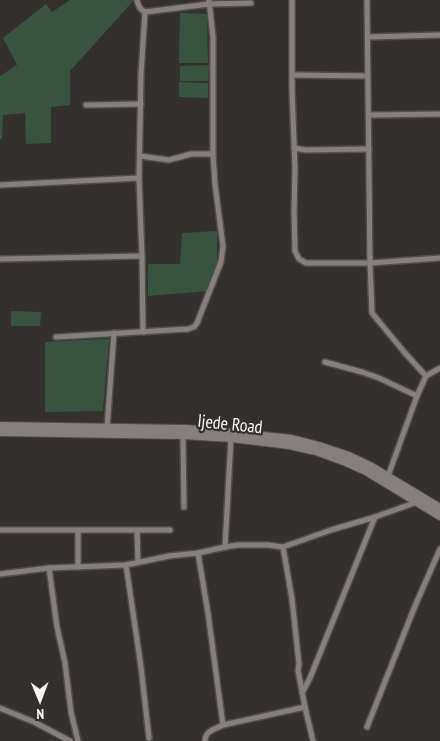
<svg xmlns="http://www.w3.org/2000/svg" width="440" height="741" font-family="'PT Sans Narrow',sans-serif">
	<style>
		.green { fill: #375440 }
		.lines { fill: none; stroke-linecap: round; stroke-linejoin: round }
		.street-casing { stroke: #514d4b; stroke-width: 8 }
		.secondary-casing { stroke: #514d4b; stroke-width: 10 }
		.street { stroke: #857f7d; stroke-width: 5 }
		.secondary { stroke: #857f7d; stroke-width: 8 }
		.labels { text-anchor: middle; stroke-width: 4.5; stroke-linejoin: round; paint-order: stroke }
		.street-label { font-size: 18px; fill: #f7f4f3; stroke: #34302e }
	</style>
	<rect width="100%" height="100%" fill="#34302e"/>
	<!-- green -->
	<g class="green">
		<polygon points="70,0 134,0 70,71 70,105 51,107 51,143 26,144 25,113 3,115 2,139 0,139 0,76 17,65 3,38 46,4 52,12"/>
		<polygon points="180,13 207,14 208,63 179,63"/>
		<polygon points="209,65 208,81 180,81 180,66"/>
		<polygon points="179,82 208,83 208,98 179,97"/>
		<polygon points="217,231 217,266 208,291 148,296 148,264 180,264 182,233"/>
		<polygon points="11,311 41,312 40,326 11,326"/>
		<polygon points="109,339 103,411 45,412 45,342"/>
	</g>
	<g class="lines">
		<defs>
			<g id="street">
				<path d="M 137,0 C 138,5 140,10 145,12"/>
				<polyline points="292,0 292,89 295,169 294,210 295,251 299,259 306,263 370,263 440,258"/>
				<polyline points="367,0 370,263 372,313 405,353 426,376 417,396 388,476"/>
				<polyline points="145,12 209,4 251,3"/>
				<polyline points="368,37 440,35"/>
				<polyline points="293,75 368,76"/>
				<polyline points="86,105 141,104"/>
				<polyline points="369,115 440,114"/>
				<polyline points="294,148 306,150 369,149"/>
				<polyline points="140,156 169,160 191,154 213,154"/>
				<polyline points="0,185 139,178"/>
				<polyline points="0,259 142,256"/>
				<polyline points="143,332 142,256 139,178 141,74 145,12"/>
				<polyline points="56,337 188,329 194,327 197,323 221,262 223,246 215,184 213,154 213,37 209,0"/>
				<polyline points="325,362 362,372 379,378 417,396"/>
				<polyline points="426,376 440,368"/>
				<polyline points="107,428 114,333"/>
				<polyline points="183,435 184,507"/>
				<polyline points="0,530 170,530"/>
				<polyline points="137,530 138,562"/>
				<polyline points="225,547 231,438"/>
				<polyline points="283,547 292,599 299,664 298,670 305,707 313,741"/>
				<path d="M 198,553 L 208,613 L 223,725 C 215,729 205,731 205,741"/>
				<polyline points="126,565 141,667 149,738"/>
				<polyline points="78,567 78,530"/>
				<polyline points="49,568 57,627 65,663 71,712 78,741"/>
				<polyline points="0,574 49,568 126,565 169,556 198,553 225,547 238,545 268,545 283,547 331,530 375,517 417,502"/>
				<polyline points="302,693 310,678 375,517"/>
				<polyline points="0,708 34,722 70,741"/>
				<polyline points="223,725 305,707"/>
				<polyline points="367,727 415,606 440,549"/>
			</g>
			<g id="secondary">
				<polyline points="0,426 186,429 234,433 292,439 319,446 349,456 370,466 440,508"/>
				<polyline points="0,432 183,435 231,438 289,445 316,451 346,462 366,471 440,516"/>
			</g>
		</defs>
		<!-- street casing -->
		<use href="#street" class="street-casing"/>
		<!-- secondary casing -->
		<use href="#secondary" class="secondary-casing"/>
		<!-- street -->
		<use href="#street" class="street"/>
		<!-- secondary -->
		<use href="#secondary" class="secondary"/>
	</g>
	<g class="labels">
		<!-- street labels -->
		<g class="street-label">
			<text transform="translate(230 424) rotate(6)" y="6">Ijede Road</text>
		</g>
	</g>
	<!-- north arrow -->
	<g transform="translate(40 701) rotate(179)" stroke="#34302e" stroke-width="4" paint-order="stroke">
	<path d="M0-4L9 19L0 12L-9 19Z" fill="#f7f4f3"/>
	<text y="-8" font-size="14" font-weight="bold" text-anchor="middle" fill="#f7f4f3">N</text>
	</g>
</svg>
